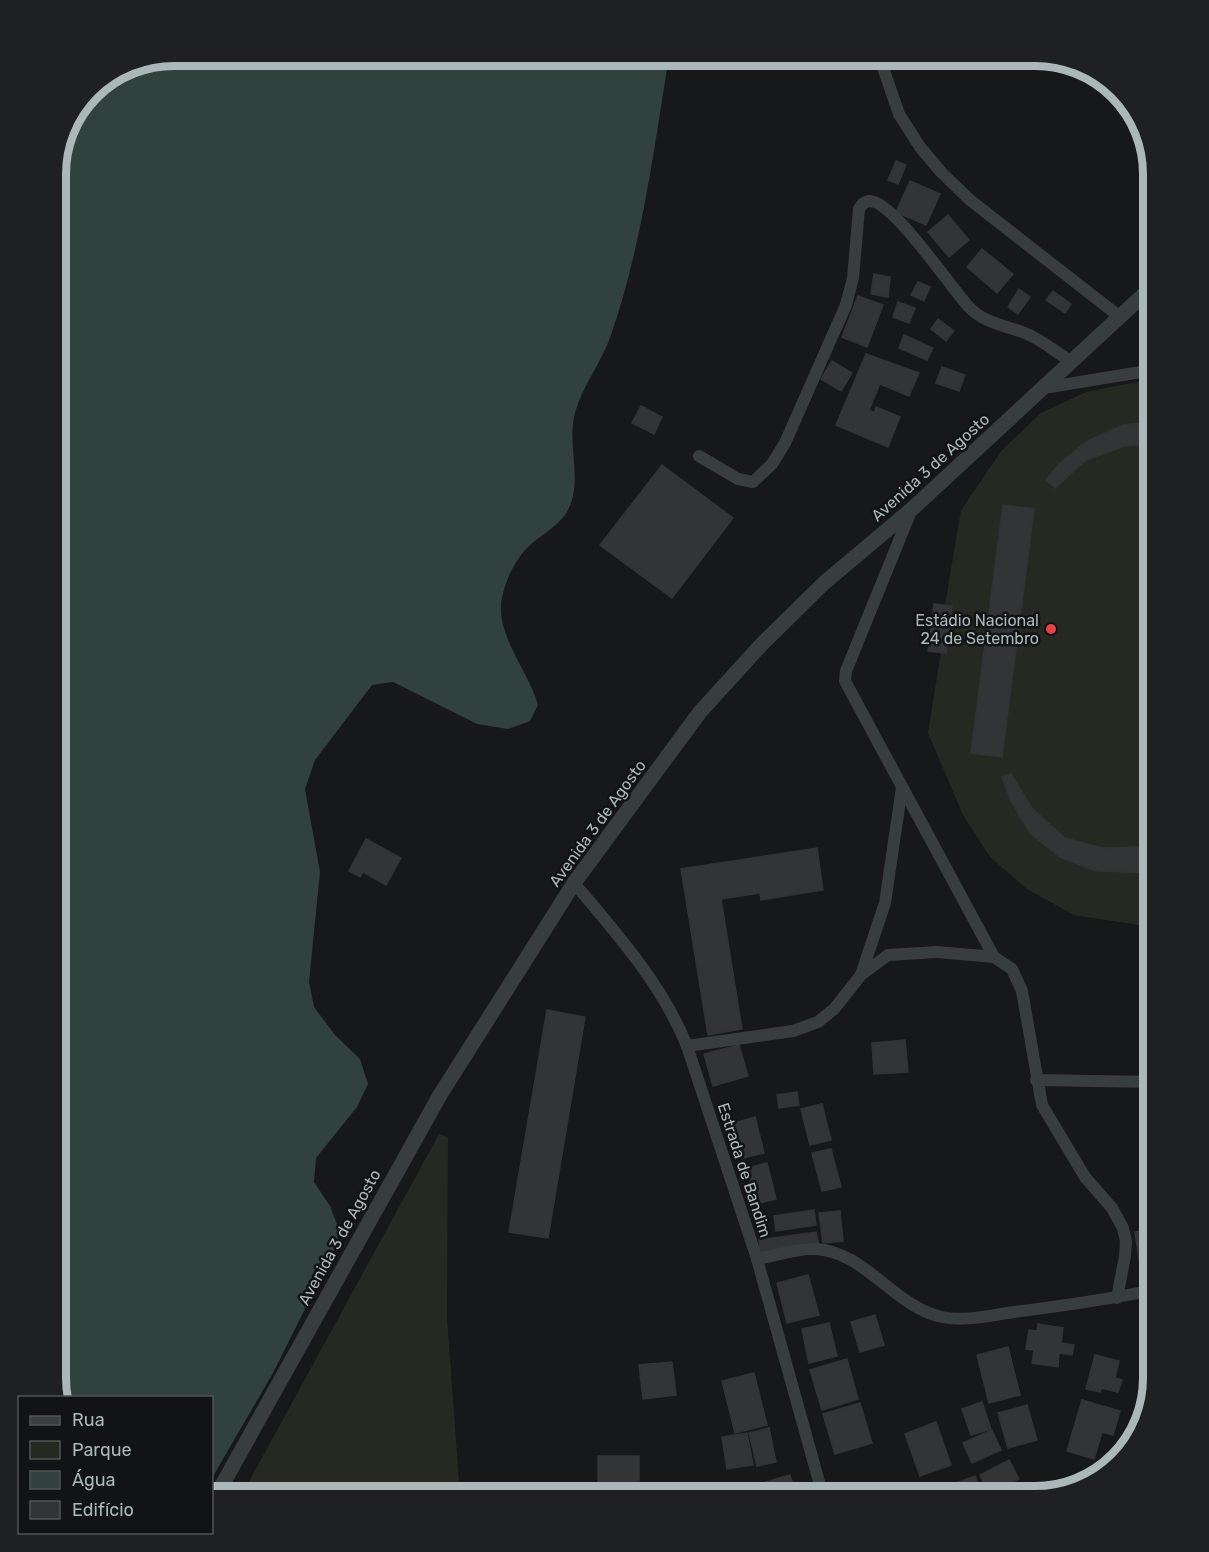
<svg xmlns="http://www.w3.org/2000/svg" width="1209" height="1552" font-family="Rubik,sans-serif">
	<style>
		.green { fill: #262921 }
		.water { fill: #31413d }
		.building { fill: #323435; stroke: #313435; stroke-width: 1.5 }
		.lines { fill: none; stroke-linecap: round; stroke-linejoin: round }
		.minor { stroke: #383d3e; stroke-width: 12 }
		.tertiary { stroke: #383d3e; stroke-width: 15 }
		.poi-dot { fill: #e74147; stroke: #121314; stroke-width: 2 }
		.labels { text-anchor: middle; stroke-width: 5; stroke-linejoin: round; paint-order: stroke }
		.street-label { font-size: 16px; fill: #aab8b8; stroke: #121314 }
		.poi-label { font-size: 16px; fill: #aab8b8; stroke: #121314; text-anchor: end }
		.rim { fill: none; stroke: #aab8b8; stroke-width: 8 }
	</style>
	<rect width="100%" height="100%" fill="#171819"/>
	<!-- green -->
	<g class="green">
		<polygon points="1147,380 1153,381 1153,922 1139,925 1074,915 1027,889 990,857 963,815 928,733 941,652 946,653 945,605 961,510 1002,450 1041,413 1086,392"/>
		<polygon points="439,1134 448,1137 447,1318 460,1496 241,1496"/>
	</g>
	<!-- water -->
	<path class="water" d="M 174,56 L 669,56 C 654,149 642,245 611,335 C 602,362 582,386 575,413 C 567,442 581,474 571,503 C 564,524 543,533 528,547 C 514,561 503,585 501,604 C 499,640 528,670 538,705 L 530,721 L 508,729 L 477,724 L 393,682 L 372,685 L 315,760 L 305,789 L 320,872 L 309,982 L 314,1007 L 335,1035 L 360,1059 L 368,1084 L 357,1107 L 316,1158 L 314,1182 L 330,1206 L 338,1227 L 337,1245 L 273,1373 L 212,1478 L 212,1398 L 61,1397 L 56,1378 L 56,166 L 68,121 L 96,85 L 129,64 Z"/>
	<!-- building -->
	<g class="building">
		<polygon points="896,161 906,165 898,184 888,180"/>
		<polygon points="910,181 940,194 926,225 896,212"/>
		<polygon points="948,215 969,240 949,257 928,232"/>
		<polygon points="982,249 1013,274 997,293 967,267"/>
		<polygon points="874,274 890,277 888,297 871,294"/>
		<polygon points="918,282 930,287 924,301 911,295"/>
		<polygon points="1019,289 1030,297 1018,314 1008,307"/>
		<polygon points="1053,291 1071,304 1065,313 1046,300"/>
		<polygon points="858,296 883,305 867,347 842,337"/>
		<polygon points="898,302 915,308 909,323 893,317"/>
		<polygon points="938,319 954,331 946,341 931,329"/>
		<polygon points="904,335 933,348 927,360 899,348"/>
		<polygon points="866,354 919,373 909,396 880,384 869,410 874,413 876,407 900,417 888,447 836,425"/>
		<polygon points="832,361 852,373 841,391 821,379"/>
		<polygon points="942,367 965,375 959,391 936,383"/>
		<polygon points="641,406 662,417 654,434 632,423"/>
		<polygon points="1153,422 1153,443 1124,446 1086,460 1055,488 1046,480 1060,463 1086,442 1123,425"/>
		<polygon points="662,465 733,518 672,598 600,545"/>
		<polygon points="1003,505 1034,509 1002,757 971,753"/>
		<polygon points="934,604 952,606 946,653 928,651"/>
		<polygon points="1011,774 1032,808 1065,838 1102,848 1143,847 1153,843 1153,873 1097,871 1060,857 1030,833 1011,801 1002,777"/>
		<polygon points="366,839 401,858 386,885 363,872 360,877 349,871"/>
		<polygon points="817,848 823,890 761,900 760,893 721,899 742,1029 708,1035 681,869"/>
		<polygon points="547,1010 585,1017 548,1238 509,1232"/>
		<polygon points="905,1040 908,1072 874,1074 872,1043"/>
		<polygon points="739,1045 748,1076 713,1086 704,1054"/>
		<polygon points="797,1092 799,1105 779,1108 777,1095"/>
		<polygon points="1149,1097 1153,1098 1153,1119 1147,1118"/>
		<polygon points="822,1104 831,1140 810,1145 801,1109"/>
		<polygon points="755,1117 764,1153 743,1158 734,1123"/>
		<polygon points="1144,1132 1153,1132 1153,1164 1141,1163"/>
		<polygon points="831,1149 841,1187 822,1191 812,1153"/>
		<polygon points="767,1163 776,1199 756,1204 747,1168"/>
		<polygon points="814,1210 816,1225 776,1231 774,1216"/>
		<polygon points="840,1211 843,1241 823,1243 819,1213"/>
		<polygon points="1153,1229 1153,1264 1140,1266 1135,1232"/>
		<polygon points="816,1232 819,1246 761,1254 759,1240"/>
		<polygon points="808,1275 819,1315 787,1323 777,1283"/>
		<polygon points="875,1315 884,1345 860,1352 851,1322"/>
		<polygon points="829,1323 837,1356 809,1363 802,1329"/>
		<polygon points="1038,1324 1063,1328 1061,1343 1074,1345 1072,1355 1059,1353 1058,1367 1032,1363 1034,1350 1026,1349 1029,1330 1037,1331"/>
		<polygon points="1008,1347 1020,1395 989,1403 977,1355"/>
		<polygon points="1095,1355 1119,1361 1115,1378 1122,1380 1118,1392 1102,1388 1100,1392 1086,1389"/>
		<polygon points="847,1359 858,1399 822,1410 810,1370"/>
		<polygon points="672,1362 676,1395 643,1399 639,1365"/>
		<polygon points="754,1373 767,1425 735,1433 722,1381"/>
		<polygon points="1082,1400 1120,1411 1113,1435 1102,1432 1094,1459 1067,1451"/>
		<polygon points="1140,1401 1147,1401 1139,1435 1136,1434"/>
		<polygon points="982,1402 991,1429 971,1435 962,1409"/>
		<polygon points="860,1403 872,1443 835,1454 823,1414"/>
		<polygon points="1027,1405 1037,1440 1008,1448 998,1413"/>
		<polygon points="936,1422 951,1465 920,1476 905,1434"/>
		<polygon points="769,1428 776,1462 757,1466 749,1433"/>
		<polygon points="992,1430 1001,1450 972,1463 963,1443"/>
		<polygon points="747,1433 753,1465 727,1469 722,1437"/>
		<rect x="598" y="1456" width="41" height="40"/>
		<polygon points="1009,1460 1019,1479 989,1494 980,1475"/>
		<polygon points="1091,1471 1104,1474 1089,1480"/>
		<polygon points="790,1475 796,1496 770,1496 766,1482"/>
		<polygon points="975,1476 983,1496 941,1496 938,1490"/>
	</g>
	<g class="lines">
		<!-- minor -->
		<g class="minor">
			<polyline points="879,56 899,114 920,147 942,173 970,200 1120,317"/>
			<polyline points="1044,388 1153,370"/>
			<path d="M 699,456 L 738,479 L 753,482 L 772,464 L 785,443 L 846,305 L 853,278 L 859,209 C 861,205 864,202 869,201 C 892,199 951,288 968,306 C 986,326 1011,325 1033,337 C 1047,344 1059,354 1072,362"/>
			<polyline points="911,511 846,671 845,681 994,957"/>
			<path d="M 574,883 C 617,934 662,984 687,1046 L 757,1259 L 823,1496"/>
			<polyline points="861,975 885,903 902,787"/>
			<polyline points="687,1046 793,1031 818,1022 834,1009 861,975 888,955 937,952 994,957 1012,969 1022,991 1042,1105 1085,1177 1112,1208 1123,1228 1126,1241 1125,1256 1117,1298"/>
			<polyline points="1036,1080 1153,1082"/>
			<path d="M 757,1259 C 775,1256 796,1248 815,1249 C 865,1251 894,1307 942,1317 C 965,1322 991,1315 1014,1312 C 1061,1306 1107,1300 1153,1290"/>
		</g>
		<!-- tertiary -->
		<polyline class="tertiary" points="216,1496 440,1095 574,883 700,712 761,645 824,583 912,509 1153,286"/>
	</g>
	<!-- markers -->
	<circle class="poi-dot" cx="1051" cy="629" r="6"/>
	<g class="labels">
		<!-- street labels -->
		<g class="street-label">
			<text transform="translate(930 467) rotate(-42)" y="6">Avenida 3 de Agosto</text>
			<text transform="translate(597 823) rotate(-54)" y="6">Avenida 3 de Agosto</text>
			<text transform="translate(745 1170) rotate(72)" y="6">Estrada de Bandim</text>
			<text transform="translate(339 1237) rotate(-61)" y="6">Avenida 3 de Agosto</text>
		</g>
		<!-- poi labels -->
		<g class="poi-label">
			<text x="1039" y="626">Estádio Nacional<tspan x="1039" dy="18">24 de Setembro</tspan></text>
		</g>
	</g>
	<!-- crop -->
	<path d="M0 0H1209V1552H0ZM174 66H1035A108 108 0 0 1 1143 174V1378A108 108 0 0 1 1035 1486H174A108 108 0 0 1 66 1378V174A108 108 0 0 1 174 66Z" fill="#1e2021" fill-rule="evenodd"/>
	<path class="rim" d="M174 66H1035A108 108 0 0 1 1143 174V1378A108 108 0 0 1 1035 1486H174A108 108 0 0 1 66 1378V174A108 108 0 0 1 174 66Z"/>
	<!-- legend -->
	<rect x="18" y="1396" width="195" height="138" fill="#121314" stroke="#4f5556" stroke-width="1.5"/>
	<rect x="30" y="1416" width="30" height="9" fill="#383d3e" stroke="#4f5556" stroke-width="1.5"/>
	<text x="72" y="1426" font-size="18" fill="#aab8b8">Rua</text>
	<rect x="30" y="1441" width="30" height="18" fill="#262921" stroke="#4f5556" stroke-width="1.5"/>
	<text x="72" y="1456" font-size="18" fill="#aab8b8">Parque</text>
	<rect x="30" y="1471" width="30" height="18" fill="#31413d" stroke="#4f5556" stroke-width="1.5"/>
	<text x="72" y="1486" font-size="18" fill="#aab8b8">Água</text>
	<rect x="30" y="1501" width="30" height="18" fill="#323435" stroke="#4f5556" stroke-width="1.5"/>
	<text x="72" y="1516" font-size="18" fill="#aab8b8">Edifício</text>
</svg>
